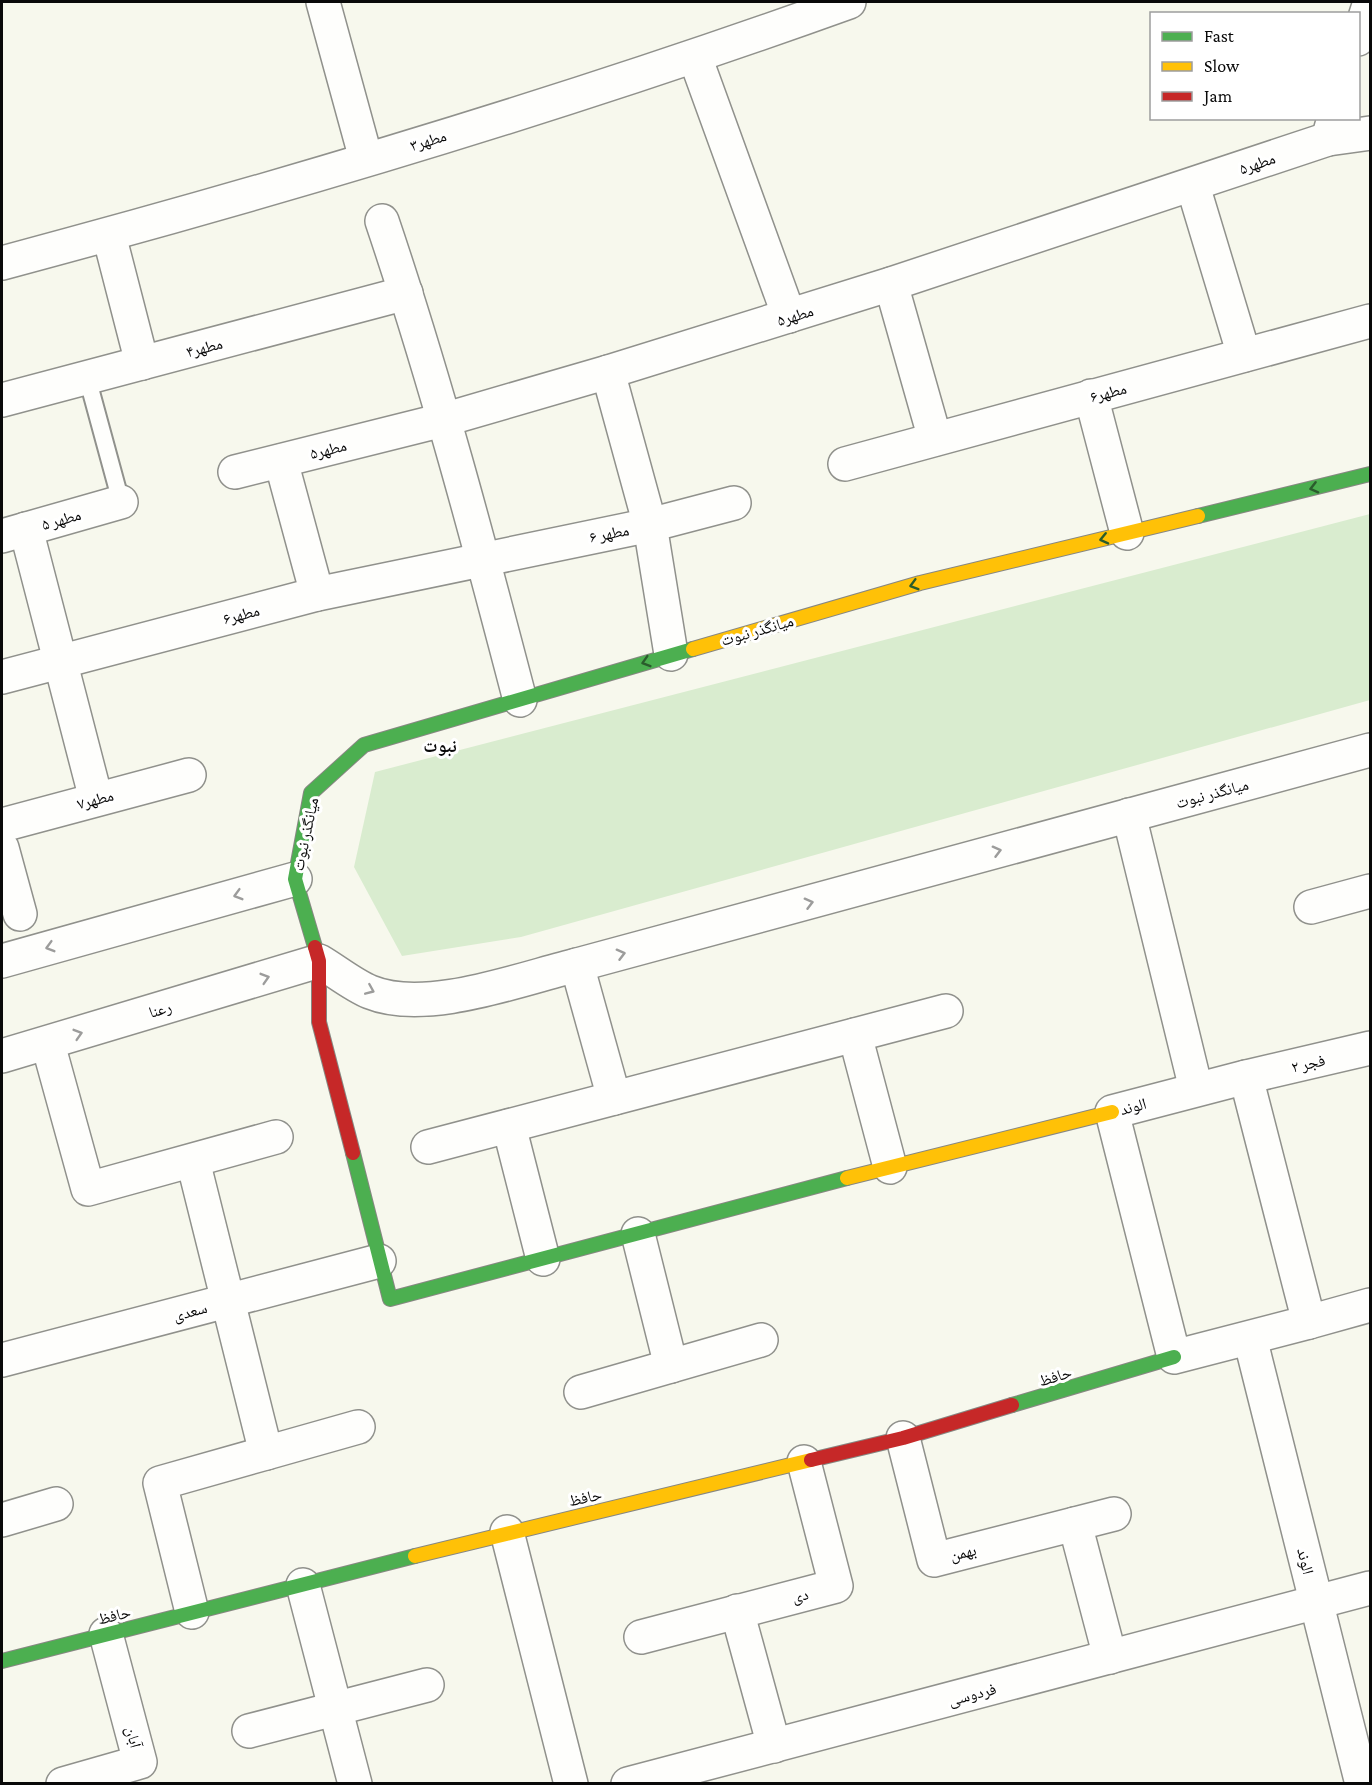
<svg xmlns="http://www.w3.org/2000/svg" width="1372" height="1785" font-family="'Crimson Pro','Noto Naskh Arabic',serif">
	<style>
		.green { fill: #d9eccf }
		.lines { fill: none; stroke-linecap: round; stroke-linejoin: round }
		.lane-casing { stroke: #90918c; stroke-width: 20 }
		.street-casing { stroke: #90918c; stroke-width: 36 }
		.fast-casing { stroke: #878782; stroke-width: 16 }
		.slow-casing { stroke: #878782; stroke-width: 16 }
		.jam-casing { stroke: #878782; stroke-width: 16 }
		.lane { stroke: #fefefc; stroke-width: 16 }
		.street { stroke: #fefefc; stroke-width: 33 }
		.fast { stroke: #4caf50; stroke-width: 14 }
		.slow { stroke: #ffc107; stroke-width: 14 }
		.jam { stroke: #c62828; stroke-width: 14 }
		.oneway { stroke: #2a5c2c }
		.oneway2 { stroke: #9c9c9b }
		.labels { text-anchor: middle; stroke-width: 6; stroke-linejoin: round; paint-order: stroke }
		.street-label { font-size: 16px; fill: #090909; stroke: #fff }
		.neighbourhood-label { font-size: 18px; font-weight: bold; fill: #090909; stroke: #fff }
	</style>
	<rect width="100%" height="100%" fill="#f7f8ed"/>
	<!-- green -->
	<polygon class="green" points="1370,514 1370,700 521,937 402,956 354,867 375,772"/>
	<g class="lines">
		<defs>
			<polyline id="lane" points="87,377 121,502"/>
			<g id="street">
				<polyline points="323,2 366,159"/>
				<polyline points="1358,39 1370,2"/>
				<polyline points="695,57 789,316"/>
				<polyline points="1328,139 1370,133"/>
				<polyline points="1193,186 1244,355"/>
				<path d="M 382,221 C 435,378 478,539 520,700"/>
				<polyline points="109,235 142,363"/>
				<path d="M 2,263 C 287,187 571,102 849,2"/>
				<polyline points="891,284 935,439"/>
				<polyline points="608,372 650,525 671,654"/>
				<polyline points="1091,396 1127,533"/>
				<polyline points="2,400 406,293"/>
				<polyline points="281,461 317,594"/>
				<polyline points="845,464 1370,321"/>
				<polyline points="235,472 443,420 608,372 891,284 1328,139 1334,118"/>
				<polyline points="26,529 96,799"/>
				<polyline points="2,536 121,502"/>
				<polyline points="2,677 317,594 650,525 734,503"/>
				<polyline points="1129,815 1196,1089"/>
				<polyline points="2,825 189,775"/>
				<polyline points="2,848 20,914"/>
				<polyline points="1311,907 1370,891"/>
				<polyline points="2,961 295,879"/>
				<polyline points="577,965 614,1098"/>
				<polyline points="855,1035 890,1167"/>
				<polyline points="48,1044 88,1189 276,1137"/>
				<path d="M 2,1056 L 319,961 C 336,971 353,985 370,992 C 426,1015 520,979 577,965 L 1370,750"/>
				<polygon points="1246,1077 1309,1322 1174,1357 1112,1112"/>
				<polyline points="1246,1077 1370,1048"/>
				<polyline points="509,1126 543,1259"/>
				<polyline points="428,1147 946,1011"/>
				<polyline points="193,1161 266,1453 358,1427"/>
				<polyline points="638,1234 671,1366"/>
				<polyline points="1309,1322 1370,1305"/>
				<polyline points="1250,1338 1362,1784"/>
				<polyline points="2,1360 379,1261"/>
				<polyline points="581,1392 761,1340"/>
				<polyline points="903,1438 934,1560 1114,1514"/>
				<polyline points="2,1520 56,1504"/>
				<polyline points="1075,1524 1110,1657"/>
				<polyline points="507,1532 571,1784"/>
				<polyline points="303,1585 355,1784"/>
				<polyline points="737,1611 774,1746"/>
				<polyline points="192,1612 160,1483 266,1453"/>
				<polyline points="641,1637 836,1586 804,1462"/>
				<polyline points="249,1731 427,1685"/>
				<polyline points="63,1784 140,1762 106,1634"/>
				<polyline points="628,1784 1370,1588"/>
			</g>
			<g id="fast">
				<polyline points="1198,516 1370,474"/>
				<polyline points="315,947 295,879 311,793 364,745 693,649"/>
				<polyline points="353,1153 390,1299 847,1178"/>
				<polyline points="1012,1405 1174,1357"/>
				<polyline points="2,1661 415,1556"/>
			</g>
			<g id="slow">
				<polyline points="693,649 920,583 1198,516"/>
				<polyline points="847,1178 1112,1112"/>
				<polyline points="415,1556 811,1460"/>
			</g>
			<g id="jam">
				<polyline points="315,947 319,961 319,1022 353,1153"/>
				<polyline points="811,1460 903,1438 1012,1405"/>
			</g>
		</defs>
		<!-- lane casing -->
		<use href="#lane" class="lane-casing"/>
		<!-- street casing -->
		<use href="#street" class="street-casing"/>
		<!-- fast casing -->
		<use href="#fast" class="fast-casing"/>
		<!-- slow casing -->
		<use href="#slow" class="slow-casing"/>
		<!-- jam casing -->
		<use href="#jam" class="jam-casing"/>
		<!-- lane -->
		<use href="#lane" class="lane"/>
		<!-- street -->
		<use href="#street" class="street"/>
		<!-- fast -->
		<use href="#fast" class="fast"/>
		<!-- slow -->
		<use href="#slow" class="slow"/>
		<!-- jam -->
		<use href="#jam" class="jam"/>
	</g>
	<!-- one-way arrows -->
	<defs><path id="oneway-chevron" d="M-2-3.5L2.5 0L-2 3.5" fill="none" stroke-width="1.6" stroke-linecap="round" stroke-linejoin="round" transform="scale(1.5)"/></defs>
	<g class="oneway">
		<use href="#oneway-chevron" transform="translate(1314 488) rotate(166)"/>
		<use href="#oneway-chevron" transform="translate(1104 539) rotate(167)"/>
		<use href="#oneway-chevron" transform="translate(914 585) rotate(164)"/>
		<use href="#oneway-chevron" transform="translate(646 662) rotate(163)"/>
	</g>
	<g class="oneway2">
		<use href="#oneway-chevron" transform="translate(997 851) rotate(-15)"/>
		<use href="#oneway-chevron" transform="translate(238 895) rotate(164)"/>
		<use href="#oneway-chevron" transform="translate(809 903) rotate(-15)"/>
		<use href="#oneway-chevron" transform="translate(50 947) rotate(164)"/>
		<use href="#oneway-chevron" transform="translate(621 954) rotate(-15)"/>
		<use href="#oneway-chevron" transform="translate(265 978) rotate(-17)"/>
		<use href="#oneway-chevron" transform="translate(370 990) rotate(23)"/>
		<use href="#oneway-chevron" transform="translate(78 1034) rotate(-17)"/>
	</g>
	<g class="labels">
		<!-- street labels -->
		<g class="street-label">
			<text transform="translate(428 140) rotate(-17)" y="6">مطهر۳</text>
			<text transform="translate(1257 163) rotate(-19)" y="6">مطهر۵</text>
			<text transform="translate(795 315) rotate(-17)" y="6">مطهر۵</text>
			<text transform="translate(204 347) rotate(-15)" y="6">مطهر۴</text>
			<text transform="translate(1108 392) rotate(-15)" y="6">مطهر۶</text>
			<text transform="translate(328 449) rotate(-14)" y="6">مطهر۵</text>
			<text transform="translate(61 519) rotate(-16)" y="6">مطهر ۵</text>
			<text transform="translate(609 533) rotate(-11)" y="6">مطهر ۶</text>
			<text transform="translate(241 614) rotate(-15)" y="6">مطهر۶</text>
			<text transform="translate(757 630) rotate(-16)" y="6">میانگذر نبوت</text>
			<text transform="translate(1212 793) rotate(-15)" y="6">میانگذر نبوت</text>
			<text transform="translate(95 799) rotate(-15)" y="6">مطهر۷</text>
			<text transform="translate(305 834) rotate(-78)" y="6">میانگذر نبوت</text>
			<text transform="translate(160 1009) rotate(-17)" y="6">رعنا</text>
			<text transform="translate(1308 1063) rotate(-13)" y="6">فجر ۲</text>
			<text transform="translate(1133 1106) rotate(-15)" y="6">الوند</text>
			<text transform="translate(190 1311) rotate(-15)" y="6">سعدی</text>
			<text transform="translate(1055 1376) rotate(-17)" y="6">حافظ</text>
			<text transform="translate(585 1497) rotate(-13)" y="6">حافظ</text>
			<text transform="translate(963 1552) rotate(-14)" y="6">بهمن</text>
			<text transform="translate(1306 1561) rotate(76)" y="6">الوند</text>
			<text transform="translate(800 1595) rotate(-14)" y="6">دی</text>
			<text transform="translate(114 1615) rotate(-14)" y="6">حافظ</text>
			<text transform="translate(972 1694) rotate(-15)" y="6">فردوسی</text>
			<text transform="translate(134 1737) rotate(75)" y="6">آبان</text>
		</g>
		<!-- neighbourhood labels -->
		<g class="neighbourhood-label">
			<text x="440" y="752">نبوت</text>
		</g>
	</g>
	<!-- border -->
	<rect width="1372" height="1785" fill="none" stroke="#090909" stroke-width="6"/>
	<!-- legend -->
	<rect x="1150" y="12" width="210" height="108" fill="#ffffff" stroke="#9d9d9d" stroke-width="1.5"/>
	<rect x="1162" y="32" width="30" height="9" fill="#4caf50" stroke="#9d9d9d" stroke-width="1.5"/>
	<text x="1204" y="42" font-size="18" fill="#090909">Fast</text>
	<rect x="1162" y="62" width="30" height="9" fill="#ffc107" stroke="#9d9d9d" stroke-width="1.5"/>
	<text x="1204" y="72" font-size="18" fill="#090909">Slow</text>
	<rect x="1162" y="92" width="30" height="9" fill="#c62828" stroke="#9d9d9d" stroke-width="1.5"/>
	<text x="1204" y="102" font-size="18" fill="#090909">Jam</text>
</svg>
